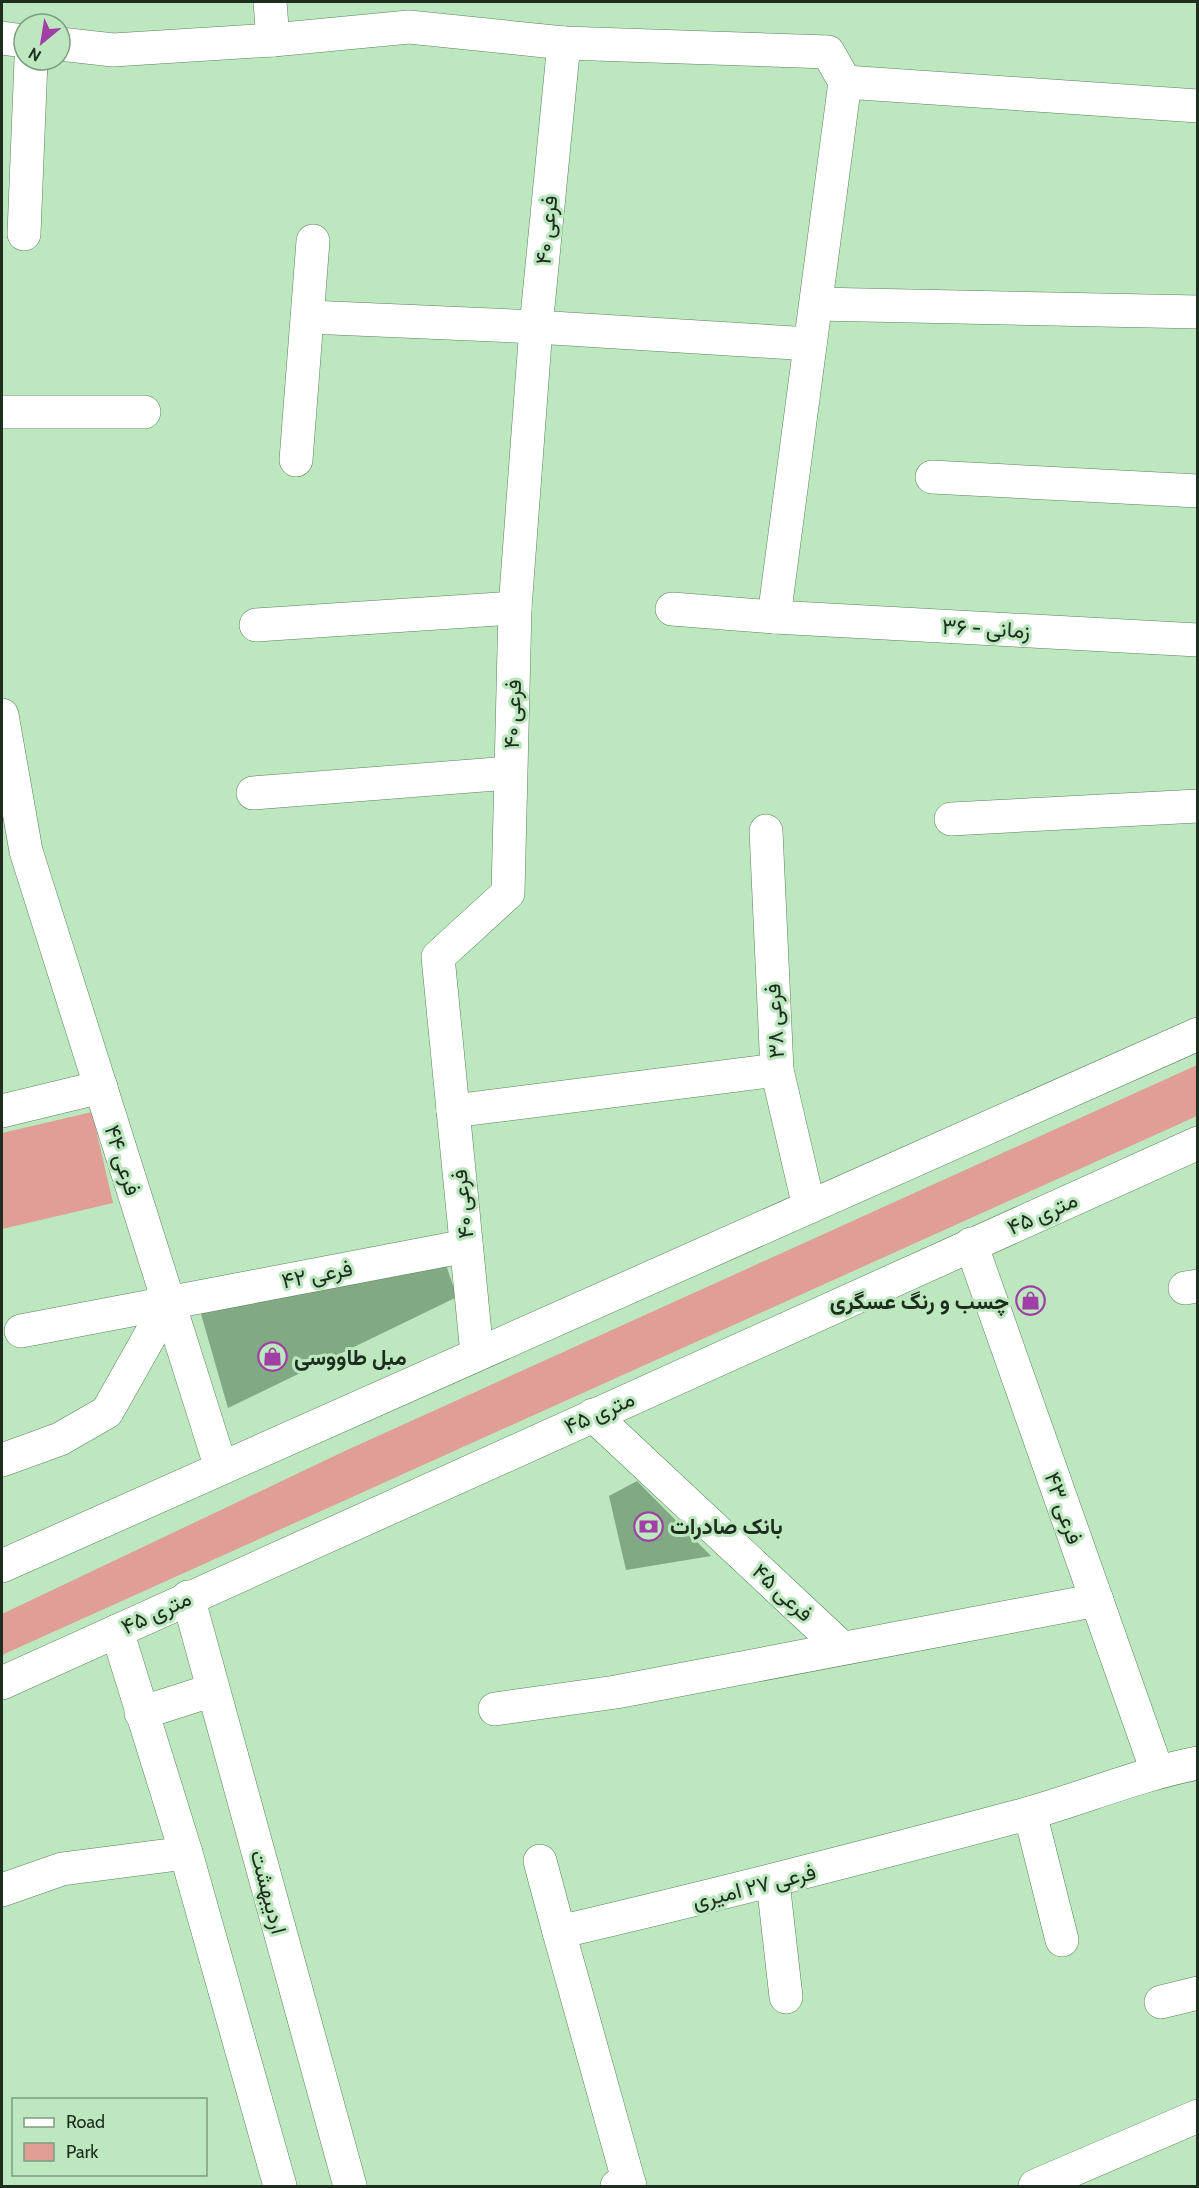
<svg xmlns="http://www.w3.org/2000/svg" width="1199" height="2188" font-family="Cabin,Vazirmatn,sans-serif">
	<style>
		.green { fill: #e19e97 }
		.building { fill: #81a983 }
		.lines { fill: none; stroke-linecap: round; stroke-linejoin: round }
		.minor-casing { stroke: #5b815d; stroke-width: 34 }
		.tertiary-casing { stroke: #5b815d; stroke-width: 34 }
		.secondary-casing { stroke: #5b815d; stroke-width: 34 }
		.primary-casing { stroke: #5b815d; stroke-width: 34 }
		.minor { stroke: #fff; stroke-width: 33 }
		.tertiary { stroke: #fff; stroke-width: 33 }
		.secondary { stroke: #fff; stroke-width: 33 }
		.primary { stroke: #fff; stroke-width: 33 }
		.labels { text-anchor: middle; stroke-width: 6; stroke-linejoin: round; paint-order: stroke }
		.street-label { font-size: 22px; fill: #1d2d1e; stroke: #bde7bf }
		.poi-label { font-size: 22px; font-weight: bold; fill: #1d2d1e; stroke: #bde7bf; text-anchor: start }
	</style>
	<rect width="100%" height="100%" fill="#bde7bf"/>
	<!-- green -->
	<g class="green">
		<polygon points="1197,1065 1197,1116 2,1655 2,1614 347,1450"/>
		<polygon points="92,1112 113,1203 2,1229 2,1133"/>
	</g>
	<!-- building -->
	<g class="building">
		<polygon points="445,1262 457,1297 228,1408 199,1307"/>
		<polygon points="637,1481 711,1556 626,1570 609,1496"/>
	</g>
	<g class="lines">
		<defs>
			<g id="minor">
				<polyline points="270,2 273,40"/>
				<polyline points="2,38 24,41"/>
				<polyline points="60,44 113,50 273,40 409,27 564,43 828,52 845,82 774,617"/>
				<polyline points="845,82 1198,106"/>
				<polyline points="24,234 31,60"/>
				<polyline points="816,304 1198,312"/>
				<polyline points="309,317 536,327 810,344"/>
				<polyline points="2,412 144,412"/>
				<polyline points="296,460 313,241"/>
				<polyline points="932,477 1198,491"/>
				<polyline points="672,609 774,617 1198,640"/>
				<polyline points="256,625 515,608"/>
				<polyline points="2,715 26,851 221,1468"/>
				<polyline points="253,793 510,773"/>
				<polyline points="951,819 1198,806"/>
				<polyline points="766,831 777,1070 809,1207"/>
				<polyline points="2,1111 101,1087"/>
				<polyline points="453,1111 777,1070"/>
				<polyline points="971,1244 1157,1771"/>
				<polyline points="1185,1288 1198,1286"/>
				<polyline points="21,1331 466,1246"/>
				<polyline points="477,1354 438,957 508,893 515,608 536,327 564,43"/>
				<polyline points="593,1415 841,1647"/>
				<polyline points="2,1460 60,1439 107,1412 169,1302"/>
				<polyline points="495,1709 616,1692 1097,1600"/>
				<polyline points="1030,1813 1062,1940"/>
				<polyline points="540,1861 559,1932"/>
				<polyline points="773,1882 786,1997"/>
				<polyline points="2,1890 62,1869 186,1853"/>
				<polyline points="1161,2002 1198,1993"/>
				<path d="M 617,2186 L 629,2183 L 559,1932 C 713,1896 866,1857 1019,1816 C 1079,1800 1136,1775 1198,1763"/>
				<polyline points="1035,2186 1198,2116"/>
			</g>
			<polyline id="tertiary" points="629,2183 630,2186"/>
			<g id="secondary">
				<polyline points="188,1597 350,2186"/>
				<polyline points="117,1631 186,1853 280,2186"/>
				<polyline points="141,1713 213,1690"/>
			</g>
			<g id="primary">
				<polyline points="2,1566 1198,1034"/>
				<polyline points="2,1683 1198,1143"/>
			</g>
		</defs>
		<!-- minor casing -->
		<use href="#minor" class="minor-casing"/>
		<!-- tertiary casing -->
		<use href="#tertiary" class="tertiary-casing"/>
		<!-- secondary casing -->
		<use href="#secondary" class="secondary-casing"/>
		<!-- primary casing -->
		<use href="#primary" class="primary-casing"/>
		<!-- minor -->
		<use href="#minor" class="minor"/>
		<!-- tertiary -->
		<use href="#tertiary" class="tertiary"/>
		<!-- secondary -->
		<use href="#secondary" class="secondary"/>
		<!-- primary -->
		<use href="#primary" class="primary"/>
	</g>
	<!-- icons -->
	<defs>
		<symbol id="shop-ring" viewBox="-11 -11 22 22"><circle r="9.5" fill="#bde7bf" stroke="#a03fa5" stroke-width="1.5"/><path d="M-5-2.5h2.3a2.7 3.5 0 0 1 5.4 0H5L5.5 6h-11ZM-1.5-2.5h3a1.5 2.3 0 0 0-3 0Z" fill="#a03fa5"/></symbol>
		<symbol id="bank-ring" viewBox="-11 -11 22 22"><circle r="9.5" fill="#bde7bf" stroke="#a03fa5" stroke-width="1.5"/><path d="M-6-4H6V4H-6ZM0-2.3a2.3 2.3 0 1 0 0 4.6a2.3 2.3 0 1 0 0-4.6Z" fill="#a03fa5"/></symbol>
	</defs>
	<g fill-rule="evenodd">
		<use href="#shop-ring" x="1014" y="1284" width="33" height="33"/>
		<use href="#shop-ring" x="256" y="1340" width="33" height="33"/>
		<use href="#bank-ring" x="632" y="1510" width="33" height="33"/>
	</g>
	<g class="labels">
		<!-- street labels -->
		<g class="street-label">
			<text transform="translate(546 230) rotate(-84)" y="8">فرعی ۴۰</text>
			<text transform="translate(986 628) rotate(3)" y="8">۳۶ - زمانی</text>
			<text transform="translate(512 714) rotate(-88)" y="8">فرعی ۴۰</text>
			<text transform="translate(774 1021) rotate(-93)" y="8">فرعی ۳۸</text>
			<text transform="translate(123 1160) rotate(72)" y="8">فرعی ۴۴</text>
			<text transform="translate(462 1204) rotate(-96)" y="8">فرعی ۴۰</text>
			<text transform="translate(1042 1213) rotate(-24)" y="8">۴۵ متری</text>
			<text transform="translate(317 1274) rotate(-11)" y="8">فرعی ۴۲</text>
			<text transform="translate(599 1412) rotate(-24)" y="8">۴۵ متری</text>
			<text transform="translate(1064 1508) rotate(71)" y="8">فرعی ۴۳</text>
			<text transform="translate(783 1592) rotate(43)" y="8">فرعی ۴۵</text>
			<text transform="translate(156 1612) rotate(-25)" y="8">۴۵ متری</text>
			<text transform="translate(754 1886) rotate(-14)" y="8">فرعی ۲۷ امیری</text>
			<text transform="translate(269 1892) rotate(75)" y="8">اردیبهشت</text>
		</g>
		<!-- poi labels -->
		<g class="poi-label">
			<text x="1009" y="1309" text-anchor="end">چسب و رنگ عسگری</text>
			<text x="294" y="1365">مبل طاووسی</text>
			<text x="670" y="1534">بانک صادرات</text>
		</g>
	</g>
	<!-- border -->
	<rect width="1199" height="2188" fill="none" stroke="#1d2d1e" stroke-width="6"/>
	<!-- legend -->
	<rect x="12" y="2098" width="195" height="78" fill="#bde7bf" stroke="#7d9d7f" stroke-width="1.5"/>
	<rect x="24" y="2118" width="30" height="9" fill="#ffffff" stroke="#7d9d7f" stroke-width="1.5"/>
	<text x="66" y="2128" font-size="18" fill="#1d2d1e">Road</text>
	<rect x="24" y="2143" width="30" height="18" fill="#e19e97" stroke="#7d9d7f" stroke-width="1.5"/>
	<text x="66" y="2158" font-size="18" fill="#1d2d1e">Park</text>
	<!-- north arrow -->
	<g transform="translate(42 42) rotate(210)"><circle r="28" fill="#bde7bf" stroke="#7d9d7f" stroke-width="1.5"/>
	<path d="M0-4.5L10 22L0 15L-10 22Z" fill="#a03fa5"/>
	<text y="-9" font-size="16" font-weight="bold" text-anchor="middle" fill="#1d2d1e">N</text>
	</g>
</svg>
